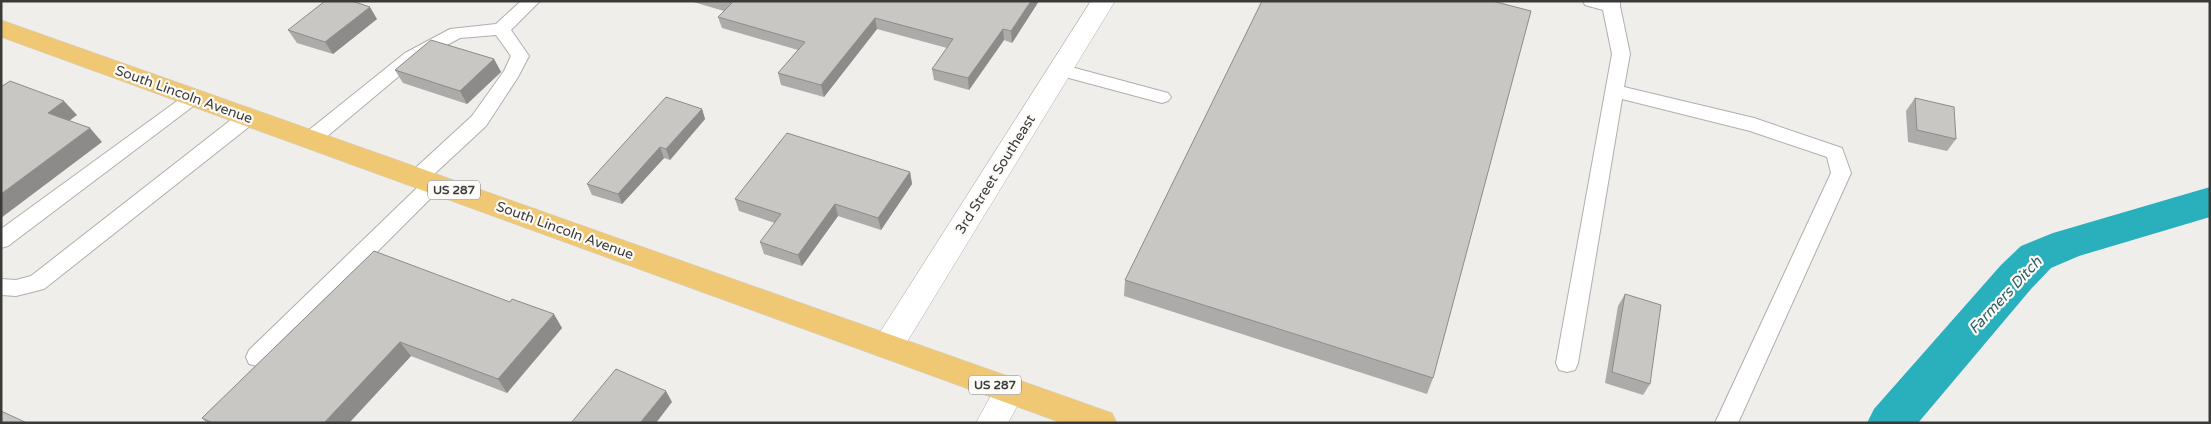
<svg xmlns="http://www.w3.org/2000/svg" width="2211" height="424" font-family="'Varela Round',sans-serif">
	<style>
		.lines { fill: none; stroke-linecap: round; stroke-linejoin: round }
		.canal { fill: #2aafbd; fill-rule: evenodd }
		.lane-casing { stroke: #b0afab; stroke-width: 2 }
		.street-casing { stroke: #b0afab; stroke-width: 1 }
		.highway-casing { stroke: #cccccb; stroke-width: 1 }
		.lane { fill: #fff; fill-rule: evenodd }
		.street { fill: #fff; fill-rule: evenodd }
		.highway { fill: #f0c873; fill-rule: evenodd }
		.wall { fill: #acaba9 }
		.shaded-wall { fill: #8c8b89 }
		.building { fill: #c8c7c4; stroke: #8c8b89 }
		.labels { text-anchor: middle; stroke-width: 4.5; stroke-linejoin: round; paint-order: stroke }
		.shield { fill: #fdfbf8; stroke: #747472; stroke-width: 1 }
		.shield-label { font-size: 12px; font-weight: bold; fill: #3a3a38 }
		.street-label { font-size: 14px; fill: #3a3a38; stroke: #fdfbf8 }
		.water-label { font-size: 15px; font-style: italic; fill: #2d6067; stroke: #fdfbf8 }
	</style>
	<rect width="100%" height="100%" fill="#efeeeb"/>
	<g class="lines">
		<!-- canal -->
		<polygon class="canal" points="2210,187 2210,217 2079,256 2051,268 2031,289 1918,423 1867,423 1874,409 2001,265 2021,246 2053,233"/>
		<defs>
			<g id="lane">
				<polygon points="521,1 540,1 511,30 529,56 518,77 486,126 431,177 441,178 444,183 441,188 265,364 257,366 249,364 246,357 249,350 422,183 411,182 408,177 411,172 472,116 504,71 511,56 496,35 460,38 417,61 318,144 311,146 304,144 302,139 304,134 405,53 450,29 496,24"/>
				<polygon points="1583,1 1620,1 1620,6 1630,54 1624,87 1754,118 1842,148 1851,173 1738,423 1715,423 1831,173 1827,157 1750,131 1622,99 1578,363 1575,370 1567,372 1559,370 1556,363 1612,54 1603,10 1585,5"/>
				<polygon points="1060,64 1168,93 1171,97 1168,101 1162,103 1054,74 1051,70 1054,66"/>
				<polygon points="194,91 200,93 203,97 200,101 8,246 1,248 1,229 188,93"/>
				<polygon points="248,110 255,112 257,117 255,122 44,289 16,296 1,295 1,279 16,280 31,276 241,112"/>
			</g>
			<g id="street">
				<polygon points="1091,1 1115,1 899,355 888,358 877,355 873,346 877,337"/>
				<polygon points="1010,377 1021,381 1026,390 1008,423 976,423 999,381"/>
			</g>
			<polygon id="highway" points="1,20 1112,413 1117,423 1062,423 1,37"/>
		</defs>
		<!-- lane casing -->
		<use href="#lane" class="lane-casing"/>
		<!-- street casing -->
		<use href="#street" class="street-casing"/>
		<!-- highway casing -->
		<use href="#highway" class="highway-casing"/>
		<!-- lane -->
		<use href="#lane" class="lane"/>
		<!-- street -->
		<use href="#street" class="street"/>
		<!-- highway -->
		<use href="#highway" class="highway"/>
	</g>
	<!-- wall -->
	<g class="wall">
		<polygon points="690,1 1039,1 1012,43 1004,40 969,90 934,80 932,69 947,48 877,29 824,97 781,85 778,73 798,50 722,28 718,17 724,11"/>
		<polygon points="377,19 333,54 297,43 288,30"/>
		<polygon points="494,59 501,72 467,104 403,83 395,70"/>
		<polygon points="1915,98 1956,139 1947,151 1908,142 1906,111"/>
		<polygon points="702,109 705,119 670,160 664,158 622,204 592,195 587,184"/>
		<polygon points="910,172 912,184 881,230 838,216 802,266 764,254 760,242 775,223 739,211 735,199"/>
		<polygon points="374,251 562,328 507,393 411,356 349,423 207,423 202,418"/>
		<polygon points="1125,280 1433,378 1427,394 1124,296"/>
		<polygon points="1625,294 1650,384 1643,395 1605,383 1618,306"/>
	</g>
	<!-- shaded-wall -->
	<g class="shaded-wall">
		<polygon points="1031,1 1039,1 1012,43 1011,31"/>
		<polygon points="370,7 377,19 333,54 325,42"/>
		<polygon points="875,18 877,29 824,97 821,85"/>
		<polygon points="1003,29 1004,40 969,90 968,78"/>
		<polygon points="494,59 501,72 467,104 460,91"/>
		<polygon points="64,101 77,115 61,127 48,113"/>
		<polygon points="702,109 705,119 670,160 666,149"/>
		<polygon points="90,128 102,142 1,218 1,194"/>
		<polygon points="660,147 664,158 622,204 618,194"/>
		<polygon points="910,172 912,184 881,230 878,218"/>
		<polygon points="835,204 838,216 802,266 798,255"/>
		<polygon points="554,314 562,328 507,393 498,379"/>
		<polygon points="400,342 411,356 349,423 324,423"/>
		<polygon points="666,391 672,402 656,423 640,423"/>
	</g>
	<!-- building -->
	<g class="building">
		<polygon points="325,1 352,1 370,7 325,42 288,30"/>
		<polygon points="727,1 1031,1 1011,31 1003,29 968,78 932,69 953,39 875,18 821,85 778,73 805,42 718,17 732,3"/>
		<polygon points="1262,1 1492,1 1531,11 1433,378 1125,280"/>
		<polygon points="431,40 494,59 460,91 395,70"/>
		<polygon points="10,81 64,101 48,113 90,128 1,194 1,87"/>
		<polygon points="666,97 702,109 666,149 660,147 618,194 587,184"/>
		<polygon points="1915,98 1954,107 1956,139 1917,130"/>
		<polygon points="787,133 910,172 878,218 835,204 798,255 760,242 781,214 735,199"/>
		<polygon points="374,251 510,302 512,299 554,314 498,379 400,342 324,423 213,423 202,418"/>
		<polygon points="1625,294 1661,305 1650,384 1612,372"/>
		<polygon points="616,369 666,391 640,423 571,423"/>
		<polygon points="1,411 27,423 1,423"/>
	</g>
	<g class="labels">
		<!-- shield labels -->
		<g class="shield">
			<rect x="428" y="180.5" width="52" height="19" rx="4"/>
			<rect x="969" y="375.5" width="52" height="19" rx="4"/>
		</g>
		<g class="shield-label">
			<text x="454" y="194">US 287</text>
			<text x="995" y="389">US 287</text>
		</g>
		<!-- street labels -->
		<g class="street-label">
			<text transform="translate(184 94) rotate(20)" y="5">South Lincoln Avenue</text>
			<text transform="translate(995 174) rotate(-58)" y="5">3rd Street Southeast</text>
			<text transform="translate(565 230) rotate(20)" y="5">South Lincoln Avenue</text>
		</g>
		<!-- water labels -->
		<g class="water-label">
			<text transform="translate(2005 295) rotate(-47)" y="5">Farmers Ditch</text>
		</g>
	</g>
	<!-- border -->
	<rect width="2211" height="424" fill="none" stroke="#3a3a38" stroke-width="5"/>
</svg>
